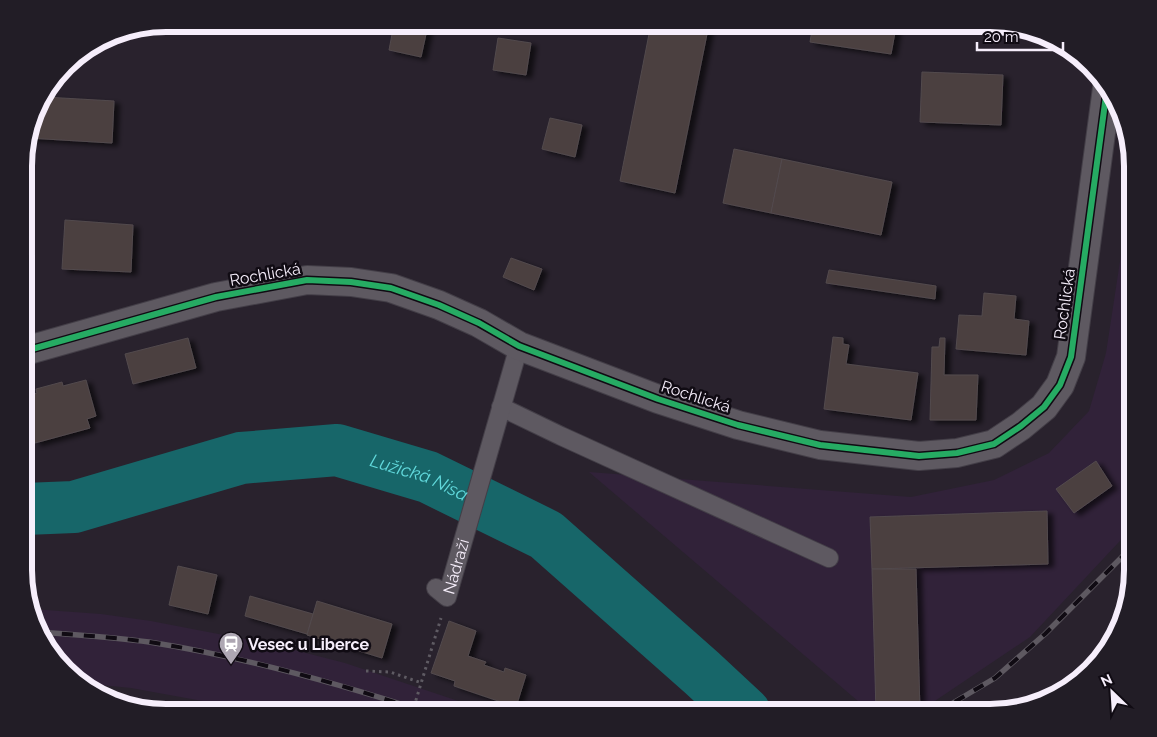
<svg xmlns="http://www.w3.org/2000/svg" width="1157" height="737" font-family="Raleway,sans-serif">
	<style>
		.built { fill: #312239 }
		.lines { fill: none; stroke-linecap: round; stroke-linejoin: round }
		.river { stroke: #176669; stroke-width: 52 }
		.building { fill: #4c3f40; stroke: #524a4d; filter: url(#shadow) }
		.lane-casing { stroke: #433e47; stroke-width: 20 }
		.secondary-casing { stroke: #433e47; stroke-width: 30 }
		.path { stroke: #5f5b63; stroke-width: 3; stroke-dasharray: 2.5 4; stroke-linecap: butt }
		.lane { stroke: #5e5961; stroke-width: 18 }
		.secondary { stroke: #5e5961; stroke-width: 28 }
		.rail-casing { stroke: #5e5961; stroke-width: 5.5 }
		.rail { stroke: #100b13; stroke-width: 4; stroke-dasharray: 11; stroke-linecap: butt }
		.cycleway-casing { stroke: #100b13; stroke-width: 9 }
		.cycleway { stroke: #26ab63; stroke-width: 6 }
		.labels { text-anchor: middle; stroke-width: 5; stroke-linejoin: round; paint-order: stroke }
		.street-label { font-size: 16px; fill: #f6eefb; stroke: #100b13 }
		.poi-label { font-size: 16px; font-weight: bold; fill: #f6eefb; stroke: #100b13; text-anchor: start }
		.water-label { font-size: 18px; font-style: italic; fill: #61d9dc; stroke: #100b13 }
		.rim { fill: none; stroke: #f6eefb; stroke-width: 6 }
	</style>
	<defs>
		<filter id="shadow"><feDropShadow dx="5.5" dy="3" stdDeviation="2.5" flood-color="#0009"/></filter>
	</defs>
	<rect width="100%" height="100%" fill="#29222d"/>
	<!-- built -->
	<g class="built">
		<polygon points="1133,176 1133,527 1030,637 920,711 917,713 872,713 589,472 911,497 994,480 1049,453 1089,411 1106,353"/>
		<polygon points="32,609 101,614 151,621 271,644 345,663 494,713 268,713 131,688 81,683 43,642"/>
	</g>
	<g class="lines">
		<!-- river -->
		<path class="river" id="s1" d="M 25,509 L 74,507 L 241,458 L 337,450 L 428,477 L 546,535 L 702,673 L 745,713"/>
	</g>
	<!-- building -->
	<g class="building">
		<polygon points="394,24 428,25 421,57 389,50"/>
		<polygon points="651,24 709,24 675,193 620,181"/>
		<polygon points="813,24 873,24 896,27 891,54 810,42"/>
		<polygon points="498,38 531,43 526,75 493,70"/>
		<polygon points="922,72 1003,75 1001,125 920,122"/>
		<polygon points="44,97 114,101 112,143 28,138 39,103"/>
		<polygon points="550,118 582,125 575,157 542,149"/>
		<polygon points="734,149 782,159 771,213 723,203"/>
		<polygon points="782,159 892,182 881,235 771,213"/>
		<polygon points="65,220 133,225 131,272 62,269"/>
		<polygon points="511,258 542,269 534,290 503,277"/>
		<polygon points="829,270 936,286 935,299 826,283"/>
		<polygon points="984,293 1016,296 1014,319 1029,321 1026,355 956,349 959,315 982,316"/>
		<polygon points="833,337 843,338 843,344 849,345 846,364 918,373 911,420 824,409"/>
		<polygon points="188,338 196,368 133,384 125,354"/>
		<polygon points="940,338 945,338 944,375 978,375 976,420 930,420 932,347 939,347"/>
		<polygon points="86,380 96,416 87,419 90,428 35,443 32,433 25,435 25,397 37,393 36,389 62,382 63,386"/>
		<polygon points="1096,461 1112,486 1074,513 1056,489"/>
		<polygon points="1047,511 1048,564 872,569 870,517"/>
		<polygon points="178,566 217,575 208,614 169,605"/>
		<polygon points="872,569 916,569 920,711 876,712"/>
		<polygon points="250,596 313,614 307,634 245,616"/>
		<polygon points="317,601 392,624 382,658 307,635"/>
		<polygon points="449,621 476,631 468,656 486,662 484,665 504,672 505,668 526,675 516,707 454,686 455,681 431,673"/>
	</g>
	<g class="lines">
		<defs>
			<g id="lane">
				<polyline points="501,407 561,436 829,558"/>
				<path id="s2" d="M 436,588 L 447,597 L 519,346"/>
			</g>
			<polyline id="secondary" points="25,351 216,297 307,280 351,282 391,288 439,305 479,323 519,346 658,399 738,425 820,445 919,456 957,453 994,444 1021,426 1044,407 1060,385 1071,357 1107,88"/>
		</defs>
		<!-- lane casing -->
		<use href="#lane" class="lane-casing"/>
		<!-- secondary casing -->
		<use href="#secondary" class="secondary-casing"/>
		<!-- path -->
		<g class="path">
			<polyline points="366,671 390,672 422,683"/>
			<polyline points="412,713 441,618"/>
		</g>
		<!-- lane -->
		<use href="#lane" class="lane"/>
		<!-- secondary -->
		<use href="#secondary" class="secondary"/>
		<defs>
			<g id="rail">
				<path d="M 40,632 C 76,635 113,637 149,642 C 245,657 337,683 429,713"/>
				<polyline points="936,713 995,678 1045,634 1133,546"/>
			</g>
		</defs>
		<!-- rail casing -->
		<use href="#rail" class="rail-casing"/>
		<!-- rail -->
		<use href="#rail" class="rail"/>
		<defs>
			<polyline id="cycleway" points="25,351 216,297 307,280 351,282 391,288 439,305 479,323 519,346 658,399 738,425 820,445 919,456 957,453 994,444 1021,426 1044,407 1060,385 1071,357 1107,88"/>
		</defs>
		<!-- cycleway casing -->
		<use href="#cycleway" class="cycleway-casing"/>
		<!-- cycleway -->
		<use href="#cycleway" class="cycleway"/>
	</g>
	<!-- icons -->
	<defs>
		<symbol id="station-pin" viewBox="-11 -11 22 30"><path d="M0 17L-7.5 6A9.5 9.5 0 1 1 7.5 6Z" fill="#aea7b3" stroke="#100b13"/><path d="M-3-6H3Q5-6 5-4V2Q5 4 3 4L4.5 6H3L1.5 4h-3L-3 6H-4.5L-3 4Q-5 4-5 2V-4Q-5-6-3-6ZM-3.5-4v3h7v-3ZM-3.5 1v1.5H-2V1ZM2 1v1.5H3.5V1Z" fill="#fff"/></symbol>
	</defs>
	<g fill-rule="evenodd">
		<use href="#station-pin" x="217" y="630" width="28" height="38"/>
	</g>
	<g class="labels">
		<!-- street labels -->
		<g class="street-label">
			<text transform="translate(265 274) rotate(-10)" y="6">Rochlická</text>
			<text transform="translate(1064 304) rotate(-82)" y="6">Rochlická</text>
			<text transform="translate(696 396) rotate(18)" y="6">Rochlická</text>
			<text dy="6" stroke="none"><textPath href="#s2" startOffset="46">Nádraží</textPath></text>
		</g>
		<!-- poi labels -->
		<g class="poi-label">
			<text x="248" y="650">Vesec u Liberce</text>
		</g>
		<!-- water labels -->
		<g class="water-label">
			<text dy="6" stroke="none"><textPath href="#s1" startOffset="406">Lužická Nisa</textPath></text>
		</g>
	</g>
	<!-- crop -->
	<path d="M0 0H1157V737H0ZM166 32H990A134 134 0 0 1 1124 166V570A134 134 0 0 1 990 704H166A134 134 0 0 1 32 570V166A134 134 0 0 1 166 32Z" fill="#221d26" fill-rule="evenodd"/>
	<path class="rim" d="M166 32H990A134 134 0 0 1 1124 166V570A134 134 0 0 1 990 704H166A134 134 0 0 1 32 570V166A134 134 0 0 1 166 32Z"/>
	<!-- north arrow -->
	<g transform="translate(1112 692) rotate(335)" stroke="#100b13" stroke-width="4" paint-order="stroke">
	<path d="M0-4L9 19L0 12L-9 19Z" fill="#f6eefb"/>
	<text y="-8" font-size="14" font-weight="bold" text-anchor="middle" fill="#f6eefb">N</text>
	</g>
	<!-- scale -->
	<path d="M977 42v8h86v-8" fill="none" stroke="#f6eefb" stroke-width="2.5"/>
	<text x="984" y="42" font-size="15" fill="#f6eefb" stroke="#100b13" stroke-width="4" paint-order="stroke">20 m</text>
</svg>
